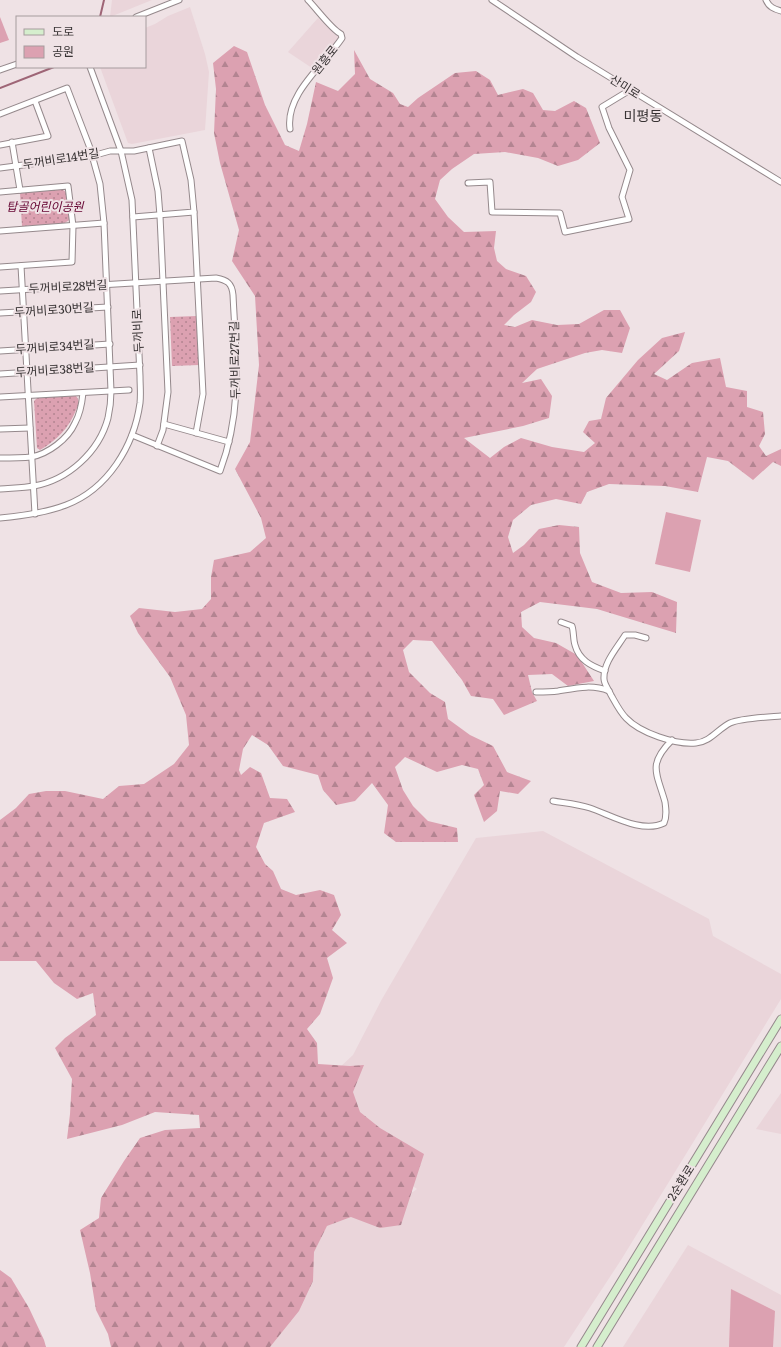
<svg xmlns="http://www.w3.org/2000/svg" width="781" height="1347" font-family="Literata,'Noto Sans KR',serif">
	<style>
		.built { fill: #ead5da }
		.green { fill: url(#green-dots) }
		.forest { fill: url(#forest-firs) }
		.pitch { fill: #dca1b1 }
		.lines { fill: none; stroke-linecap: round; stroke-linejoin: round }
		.stream { stroke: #9e6576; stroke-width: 2 }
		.street-casing { stroke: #95898c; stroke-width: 7 }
		.secondary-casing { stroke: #95898c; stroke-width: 9 }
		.street { stroke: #fff; stroke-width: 5 }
		.secondary { stroke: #d5eecd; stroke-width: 7 }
		.labels { text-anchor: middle; stroke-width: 4; stroke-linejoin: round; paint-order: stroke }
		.street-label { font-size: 12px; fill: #383334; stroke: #efe2e5 }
		.park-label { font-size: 12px; font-style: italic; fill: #63002f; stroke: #efe2e5 }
		.quarter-label { font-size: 14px; fill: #383334; stroke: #efe2e5 }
	</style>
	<defs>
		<pattern id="green-dots" width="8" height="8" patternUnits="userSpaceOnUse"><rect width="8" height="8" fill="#dca1b1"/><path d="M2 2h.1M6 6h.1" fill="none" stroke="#b38491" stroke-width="1.8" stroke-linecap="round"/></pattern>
		<pattern id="forest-firs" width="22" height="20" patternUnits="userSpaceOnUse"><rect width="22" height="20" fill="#dca1b1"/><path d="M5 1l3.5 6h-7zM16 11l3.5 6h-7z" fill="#b38491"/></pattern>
	</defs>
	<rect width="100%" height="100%" fill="#efe2e5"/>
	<!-- built -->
	<g class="built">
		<polygon points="112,0 152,0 110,17"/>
		<polygon points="190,7 205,54 209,72 205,130 132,144 128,143 100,67 145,67 145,28 155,24 168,16"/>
		<polygon points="318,18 340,39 315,70 288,52"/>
		<polygon points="543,831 709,919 713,936 781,974 781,999 621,1260 564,1347 262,1347 301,1269 327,1226 351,1217 380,1215 417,1189 391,1170 345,1121 325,1081 353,1055 382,999 476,838"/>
		<polygon points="781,1093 781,1134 756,1129"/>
		<polygon points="688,1245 781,1295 781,1347 623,1347"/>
	</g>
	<!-- green -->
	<g class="green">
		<polygon points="61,188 68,194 71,219 63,224 22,226 20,193"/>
		<polygon points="197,316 199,365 172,366 170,317"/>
		<path d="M 76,396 C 80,401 79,405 76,410 C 69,428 57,440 40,450 L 37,448 L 34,401 L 38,397 Z"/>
	</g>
	<!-- forest -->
	<g class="forest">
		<polygon points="234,46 247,52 265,105 285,145 299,151 307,124 316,82 338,91 355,74 354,50 370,79 393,93 400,104 408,107 418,98 455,73 476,71 490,80 498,95 523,89 533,93 543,110 555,111 574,101 586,108 600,143 578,160 558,166 538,158 505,152 474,154 452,169 440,180 435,199 448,217 464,232 496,231 494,248 497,261 506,269 526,276 536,292 531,302 514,315 504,325 515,327 532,320 557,325 579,324 604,310 620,310 630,328 622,353 602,350 585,353 537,369 522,383 541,379 552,396 549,418 523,426 464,438 490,458 504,447 521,438 552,447 584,452 595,443 583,432 589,421 601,419 606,398 638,360 662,338 685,332 679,351 654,374 667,380 692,363 720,358 726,387 747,391 747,407 763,412 765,434 759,446 766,456 781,449 781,466 773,462 753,480 728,461 707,457 698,492 665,486 609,484 587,492 581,504 556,499 531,505 513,520 508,537 513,553 524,545 539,529 559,525 579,527 580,553 592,582 621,593 652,592 677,602 676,633 597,609 540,602 521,612 522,627 534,638 556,643 577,655 594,681 568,686 552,674 528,675 532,692 537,701 504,715 493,699 471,696 462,680 432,641 413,640 403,650 409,672 430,693 445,702 448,719 470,735 493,746 507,772 531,781 518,794 500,791 497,811 484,822 474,795 484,785 478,769 462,765 437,772 405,757 395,767 403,790 413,806 428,821 457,828 458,842 396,842 384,833 388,805 372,783 355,801 336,805 323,790 318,775 283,766 268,745 252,735 243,749 239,770 241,775 250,767 261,773 270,798 287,799 295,812 264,823 256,847 265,864 273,871 281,889 296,895 320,890 334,895 341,915 332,930 347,943 327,958 333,978 320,1014 307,1029 317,1043 318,1064 350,1066 364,1065 353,1092 360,1112 380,1128 424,1154 401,1225 380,1228 351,1217 327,1226 314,1252 313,1281 299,1311 270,1347 111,1347 108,1334 96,1310 90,1273 80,1230 99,1218 101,1198 124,1161 140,1138 165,1130 200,1128 199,1115 155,1112 122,1125 67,1139 70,1114 72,1079 55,1048 65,1038 96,1015 93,993 77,999 54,983 36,961 0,961 0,820 16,808 29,794 46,791 65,791 103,799 119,786 144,784 174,764 189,745 186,715 170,677 138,633 130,616 139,608 175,612 202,609 211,599 211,577 214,560 250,552 266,538 261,518 235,469 250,442 259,365 255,296 232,261 239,230 220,163 214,133 216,89 213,63"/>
		<polygon points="0,1270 11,1278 29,1308 44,1340 46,1347 0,1347"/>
	</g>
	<!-- pitch -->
	<g class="pitch">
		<polygon points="0,17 9,40 0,43"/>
		<polygon points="666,512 701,520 690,572 655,564"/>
		<polygon points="731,1289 775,1311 773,1347 729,1347"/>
	</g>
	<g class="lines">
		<!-- stream -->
		<g class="stream">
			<polyline points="100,17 104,0"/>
			<polyline points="0,88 54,67"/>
		</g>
		<defs>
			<g id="street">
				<polyline points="492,0 577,57 781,182"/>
				<path d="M 766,0 C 769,7 774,9 781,11"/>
				<polyline points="136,17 179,0"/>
				<polyline points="0,70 17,64"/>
				<path d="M 0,114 L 67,88 L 90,148 L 100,184 L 104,223 L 111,391 C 111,400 110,409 108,418 C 99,452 68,480 34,486 C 23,488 11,488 0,489"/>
				<path d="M 290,129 C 285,94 324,65 342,38 L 341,34 C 332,30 316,8 308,0"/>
				<polyline points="12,142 20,190"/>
				<polyline points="0,145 48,136 35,101"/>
				<polyline points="149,148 158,191 160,216 168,392 163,430 157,446"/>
				<polyline points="0,168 92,156 110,151 134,151 182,141 191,180 194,212 133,217"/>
				<polyline points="468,183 490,182 492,212 560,213 565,232 629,219 622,197 630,170 609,128 602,107 630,90"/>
				<polyline points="0,192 68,186 73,226 72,262 0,267"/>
				<polyline points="194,212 203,394 196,433"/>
				<polyline points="0,231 104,223"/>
				<polyline points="21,266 35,514"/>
				<path d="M 0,291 L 216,278 C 227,280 232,283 233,295 C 236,357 243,410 220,471 L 132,435"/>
				<polyline points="0,313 108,307"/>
				<polyline points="0,351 110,344"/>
				<polyline points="0,374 140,365"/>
				<polyline points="0,397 129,390"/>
				<polyline points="164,424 229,442"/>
				<polyline points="0,429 30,428"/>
				<path d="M 0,458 C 10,458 21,458 31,457 C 48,454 68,439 75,423 C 80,414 82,403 83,393"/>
				<path d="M 0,518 C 22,516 45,513 66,505 C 108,489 134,446 140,403 C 141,394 140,385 140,376 L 132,200 L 121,151 L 90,67"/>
				<path d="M 561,622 L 572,626 C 574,632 573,639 575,645 C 579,660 591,666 605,671"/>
				<path d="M 646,638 L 635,635 L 625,635 C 617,648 603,663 604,679 C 604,684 609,690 611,695 C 615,702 620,712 626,718 C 640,733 676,745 696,743 C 710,742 718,729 730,723 C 741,718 768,717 781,716"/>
				<path d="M 536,692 C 543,692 551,692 558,691 C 576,688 592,684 609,691"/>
				<path d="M 553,801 C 565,803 578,804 590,808 C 611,815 642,834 664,823 C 667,816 666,809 665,802 C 657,773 647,765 672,740"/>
			</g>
			<g id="secondary">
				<polyline points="581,1347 781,1019"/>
				<polyline points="597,1347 781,1046"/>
			</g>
		</defs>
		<!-- street casing -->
		<use href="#street" class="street-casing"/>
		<!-- secondary casing -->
		<use href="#secondary" class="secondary-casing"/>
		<!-- street -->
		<use href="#street" class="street"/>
		<!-- secondary -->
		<use href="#secondary" class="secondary"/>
	</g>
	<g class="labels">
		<!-- street labels -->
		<g class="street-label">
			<text transform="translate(325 60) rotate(-51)" y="4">원흥로</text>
			<text transform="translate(625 87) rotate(32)" y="4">산미로</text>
			<text transform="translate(61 159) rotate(-9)" y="4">두꺼비로14번길</text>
			<text transform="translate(68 287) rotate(-3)" y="4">두꺼비로28번길</text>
			<text transform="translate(54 310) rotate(-4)" y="4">두꺼비로30번길</text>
			<text transform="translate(138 331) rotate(-93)" y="4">두꺼비로</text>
			<text transform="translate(55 347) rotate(-4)" y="4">두꺼비로34번길</text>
			<text transform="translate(235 360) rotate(-91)" y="4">두꺼비로27번길</text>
			<text transform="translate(55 370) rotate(-4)" y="4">두꺼비로38번길</text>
			<text transform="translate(681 1183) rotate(-58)" y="4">2순환로</text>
		</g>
		<!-- park labels -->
		<g class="park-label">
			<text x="45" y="211">탑골어린이공원</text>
		</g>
		<!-- quarter labels -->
		<g class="quarter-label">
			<text x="643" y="121">미평동</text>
		</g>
	</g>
	<!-- legend -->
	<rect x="16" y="16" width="130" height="52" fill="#efe2e5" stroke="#a69c9e"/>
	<rect x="24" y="29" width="20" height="6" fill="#d5eecd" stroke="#a69c9e"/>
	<text x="52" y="36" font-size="12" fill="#383334">도로</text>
	<rect x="24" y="46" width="20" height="12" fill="#dca1b1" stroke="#a69c9e"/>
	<text x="52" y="56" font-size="12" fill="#383334">공원</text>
</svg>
